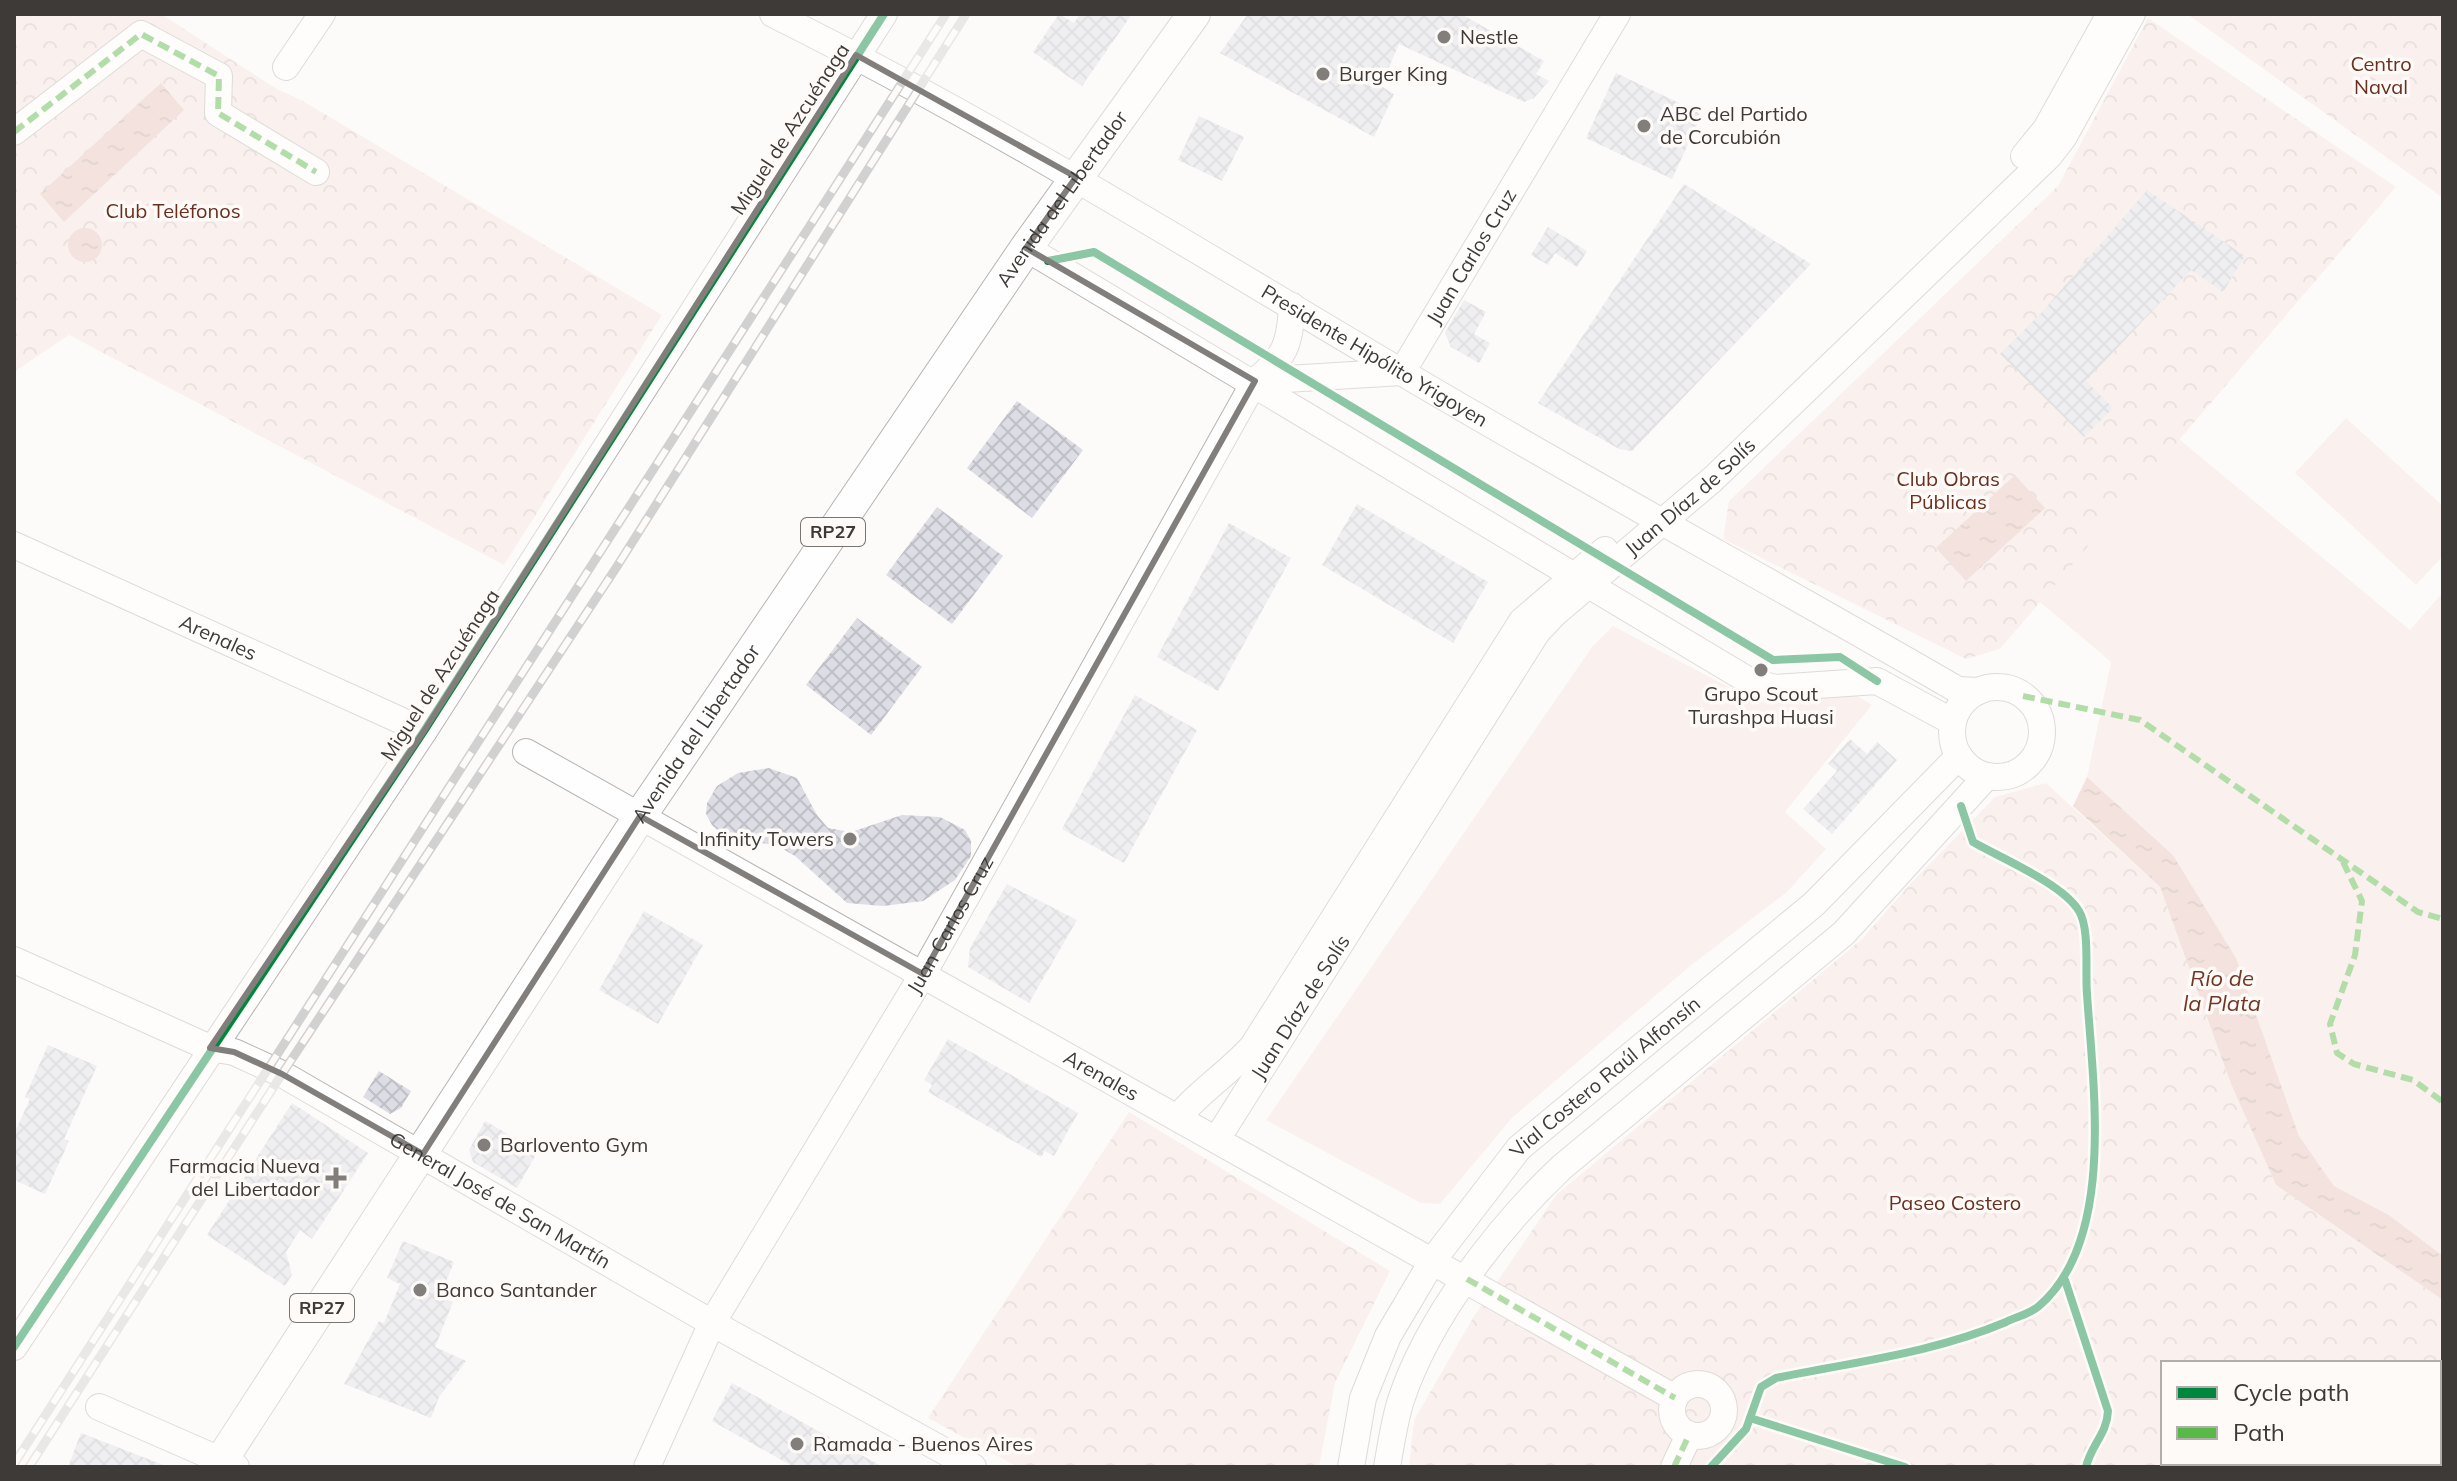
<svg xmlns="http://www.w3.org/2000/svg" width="2457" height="1481" font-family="Mulish,sans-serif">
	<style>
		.green { fill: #f6e4df }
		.park { fill: url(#park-crowns); fill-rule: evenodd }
		.water { fill: url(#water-ripples) }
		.building { fill: url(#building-cross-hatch) }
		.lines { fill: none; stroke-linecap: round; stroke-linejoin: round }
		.minor-casing { stroke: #b7b4b2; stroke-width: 28 }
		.major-casing { stroke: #b7b4b2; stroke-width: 34 }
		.minor { stroke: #fffefe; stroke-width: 26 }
		.major { stroke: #fffefe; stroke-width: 32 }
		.rail-casing { stroke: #d2d1d1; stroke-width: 9 }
		.rail { stroke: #fefaf8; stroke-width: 6; stroke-dasharray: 18; stroke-linecap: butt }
		.quiet { stroke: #58b947; stroke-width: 6; stroke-dasharray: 12 6; stroke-linecap: butt }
		.cycleway-casing { stroke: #fefaf8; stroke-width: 13 }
		.cycleway { stroke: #00873e; stroke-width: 8 }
		.marked { fill: none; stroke: #817e7c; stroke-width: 6; stroke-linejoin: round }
		.poi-dot { fill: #817e7c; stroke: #fefaf8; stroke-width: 3 }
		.labels { text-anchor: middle; stroke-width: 7; stroke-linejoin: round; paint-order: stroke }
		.shield { fill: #fefaf8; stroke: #787472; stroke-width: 2 }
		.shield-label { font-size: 18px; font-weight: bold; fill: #3e3a38 }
		.poi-label { font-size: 20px; fill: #3e3a38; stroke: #fefaf8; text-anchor: start }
		.park-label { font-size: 20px; fill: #6a2f1e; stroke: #fefaf8 }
		.street-label { font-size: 20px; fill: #3e3a38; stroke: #fefaf8 }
		.water-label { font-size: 22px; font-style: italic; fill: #723625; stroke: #fefaf8 }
	</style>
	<defs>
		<pattern id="park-crowns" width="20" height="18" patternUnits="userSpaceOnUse" patternTransform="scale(2)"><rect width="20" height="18" fill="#f6e4df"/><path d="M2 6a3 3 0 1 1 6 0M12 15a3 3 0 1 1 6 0" fill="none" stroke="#d4c4c0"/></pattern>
		<pattern id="water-ripples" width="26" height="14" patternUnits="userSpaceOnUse" patternTransform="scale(2)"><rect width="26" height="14" fill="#e6c4ba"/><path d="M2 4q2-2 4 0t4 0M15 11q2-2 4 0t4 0" fill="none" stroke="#c6a9a1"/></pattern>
		<pattern id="building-cross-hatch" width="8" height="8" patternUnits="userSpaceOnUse" patternTransform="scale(2)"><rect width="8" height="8" fill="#dddee5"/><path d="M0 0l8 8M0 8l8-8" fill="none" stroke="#bfbfc5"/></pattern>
	</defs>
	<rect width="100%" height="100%" fill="#fdfbf9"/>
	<!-- green -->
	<g class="green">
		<polygon points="2346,418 2443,506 2443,556 2416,585 2295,473"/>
		<polygon points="2179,439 2410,630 2443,592 2443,1256 2389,1215 2334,1186 2299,1136 2236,958 2173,855 2087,777 2111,662 2040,602"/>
		<polygon points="1613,626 1757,702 1853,693 1872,705 1785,812 1826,849 1787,892 1689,967 1512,1118 1440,1204 1421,1203 1266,1120 1592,647"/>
	</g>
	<!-- park -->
	<g class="park">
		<polygon points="14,14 161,14 277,89 303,101 662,315 504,565 69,335 14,372"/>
		<polygon points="2187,14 2443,14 2443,198"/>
		<polygon points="2148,18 2396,187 2000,649 1966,659 1723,539 1729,501 2058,186"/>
		<path d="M 2046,783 L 2160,887 L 2231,1084 L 2276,1185 L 2443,1300 L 2443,1467 L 1409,1467 L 1414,1420 L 1474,1316 L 1556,1195 L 1862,939 L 1911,883 L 1995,797 ZM 2163,1363 L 2439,1363 L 2439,1463 L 2163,1463 Z"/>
		<polygon points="1129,1112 1390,1271 1335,1383 1319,1467 1018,1467 928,1418"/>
	</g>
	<!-- water -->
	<g class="water">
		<polygon points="161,83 184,110 64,222 40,194"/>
		<circle cx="85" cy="245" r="17"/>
		<polygon points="2015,475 2045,508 1966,581 1936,548"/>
		<polygon points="2087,777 2173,855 2236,958 2299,1136 2334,1186 2389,1215 2443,1256 2443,1300 2276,1185 2231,1084 2160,887 2073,806"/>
	</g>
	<!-- building -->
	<g class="building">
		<polygon points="1059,14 1074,23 1080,14 1132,14 1082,86 1033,52"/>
		<polygon points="1248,14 1461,14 1544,61 1536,74 1549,81 1534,98 1524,102 1399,44 1381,86 1394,94 1374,137 1220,53"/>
		<polygon points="1616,73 1702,114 1672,179 1586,138"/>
		<polygon points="1199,116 1244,137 1222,181 1178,160"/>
		<polygon points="1684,184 1811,264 1632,451 1619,449 1538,403"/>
		<polygon points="2147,190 2245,256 2223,292 2191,270 2086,381 2113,408 2084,437 2000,354 2044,310"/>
		<polygon points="1548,227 1587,251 1577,267 1555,253 1548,265 1531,255"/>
		<polygon points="1464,300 1486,312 1474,334 1490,343 1479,363 1451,347 1445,333"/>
		<polygon points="1017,401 1083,450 1032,518 967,468"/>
		<polygon points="1357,504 1488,582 1453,643 1322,565"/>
		<polygon points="937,507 1003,556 952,624 886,575"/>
		<polygon points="1229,523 1291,558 1218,691 1157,657"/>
		<polygon points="857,618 922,667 871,735 806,685"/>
		<polygon points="1135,695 1197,730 1124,863 1062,829"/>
		<polygon points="1850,739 1867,754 1877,742 1897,760 1832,834 1803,809 1837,771 1828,764"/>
		<polygon points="769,768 797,778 817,815 828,828 851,832 902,815 940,817 965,830 971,841 971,856 955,880 923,901 883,906 847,903 795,856 778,846 724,836 712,825 706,814 707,803 717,786 738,773"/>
		<polygon points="1007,884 1077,920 1029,1003 968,967 970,948"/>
		<polygon points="644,911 703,945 658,1024 599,990"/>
		<polygon points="948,1039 1078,1113 1054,1156 1045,1151 1041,1157 928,1092 932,1085 924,1080"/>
		<polygon points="48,1045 97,1066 64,1139 69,1141 45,1194 14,1180 14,1134 30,1099 25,1097"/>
		<polygon points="379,1071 411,1091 401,1108 390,1114 363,1097"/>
		<polygon points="292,1103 368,1153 312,1239 300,1230 286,1252 292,1275 285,1286 207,1235"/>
		<polygon points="485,1121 538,1151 517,1188 473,1162 469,1150"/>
		<polygon points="403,1241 454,1262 440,1297 453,1302 435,1347 466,1361 439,1397 431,1418 344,1384 379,1321 384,1323 400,1284 387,1278"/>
		<polygon points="732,1383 883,1467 794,1467 712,1421"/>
		<polygon points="81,1433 166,1466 165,1467 68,1467"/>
	</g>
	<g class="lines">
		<defs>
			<g id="minor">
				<path id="s1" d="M 773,14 C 988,121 1192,248 1398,370 C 1583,480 1772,582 1958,690 L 1979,691"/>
				<polyline points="286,67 322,14"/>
				<polyline points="14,132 141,34 219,76 218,113 316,172"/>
				<polyline points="2024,156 2046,129 2110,14"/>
				<polyline points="1026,248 1746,679 1774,688 1877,681 1953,722"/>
				<path id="s2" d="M 1255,381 L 1402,372 L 1617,14"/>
				<path id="s3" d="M 14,545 L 424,731"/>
				<circle cx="1997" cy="732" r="45"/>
				<path id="s4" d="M 526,752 L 1675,1398"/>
				<path id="s5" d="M 14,960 L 210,1048 L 234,1052 L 282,1074 L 712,1323 L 973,1467"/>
				<path d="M 1178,1117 C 1201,1090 1230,1072 1253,1046 L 1522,621 L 1605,550"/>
				<path id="s6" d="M 1217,1139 L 1537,632 L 1555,613 L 1713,479 L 2049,156 L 2063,138 L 2132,14"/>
				<polyline points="14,1347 424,731 884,14"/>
				<circle cx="1698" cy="1410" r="26"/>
				<polyline points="99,1407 236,1467"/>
				<path id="s7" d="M 647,1467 L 712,1323 L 923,974 L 1255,381 C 1285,358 1290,344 1292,306"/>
				<path id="s8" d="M 1351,1467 L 1363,1398 L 1388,1336 L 1433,1260 L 1519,1148 L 1814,904 L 1959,756"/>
				<path d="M 1387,1467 C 1391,1445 1394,1422 1401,1400 C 1428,1318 1499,1226 1562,1167 L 1844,933 L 1987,776"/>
				<polyline points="1674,1467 1689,1435"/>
			</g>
			<g id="major">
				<path id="s9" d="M 217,1467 L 640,816 L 1026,248 L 1194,14"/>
			</g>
		</defs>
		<!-- minor casing -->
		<use href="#minor" class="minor-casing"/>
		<!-- major casing -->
		<use href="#major" class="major-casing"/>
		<!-- minor -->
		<use href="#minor" class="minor"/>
		<!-- major -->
		<use href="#major" class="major"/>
		<defs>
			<g id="rail">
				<polyline points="14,1464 946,14"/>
				<polyline points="29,1467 282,1074 616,568 966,14"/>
			</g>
		</defs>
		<!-- rail casing -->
		<use href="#rail" class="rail-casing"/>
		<!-- rail -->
		<use href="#rail" class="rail"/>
		<!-- quiet -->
		<g class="quiet">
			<polyline points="14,132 141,34 219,76 218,113 316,172"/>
			<polyline points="2023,696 2140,720 2418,912 2443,919"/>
			<polyline points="2343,862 2362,901 2355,955 2330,1024 2337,1053 2354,1064 2413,1080 2443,1102"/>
			<polyline points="1467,1279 1675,1398"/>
			<polyline points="1674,1467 1689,1435"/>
		</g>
		<defs>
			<g id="cycleway">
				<polyline points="1048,261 1094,252 1773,660 1840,657 1877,681"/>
				<path d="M 2065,1280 L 2108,1411 C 2107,1434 2091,1445 2086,1467"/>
				<polyline points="14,1347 424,731 884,14"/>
				<polyline points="1750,1418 1905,1467"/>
				<path d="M 1711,1467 L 1746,1429 L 1761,1387 L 1776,1378 C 1853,1362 1933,1353 2006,1322 C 2016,1317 2030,1314 2039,1306 C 2116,1240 2093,1086 2087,994 C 2085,971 2090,929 2079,911 C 2063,884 2001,858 1973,842 L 1961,806"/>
			</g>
		</defs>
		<!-- cycleway casing -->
		<use href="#cycleway" class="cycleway-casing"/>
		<!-- cycleway -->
		<use href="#cycleway" class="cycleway"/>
	</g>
	<!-- marked area -->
	<path d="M0 0H2457V1481H0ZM 856,55 L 1076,177 L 1026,248 L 1255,381 L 923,974 L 640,816 L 423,1154 L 282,1074 L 234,1052 L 210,1048 L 424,731 Z" fill="#fdfbf9" fill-opacity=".55" fill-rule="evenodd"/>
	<path class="marked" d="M 856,55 L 1076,177 L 1026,248 L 1255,381 L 923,974 L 640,816 L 423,1154 L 282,1074 L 234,1052 L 210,1048 L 424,731 Z"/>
	<!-- markers -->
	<g class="poi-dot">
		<circle cx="1444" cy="37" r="8"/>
		<circle cx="1323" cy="74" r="8"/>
		<circle cx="1644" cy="126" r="8"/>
		<circle cx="1761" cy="670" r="8"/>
		<circle cx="850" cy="839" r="8"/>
		<circle cx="484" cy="1145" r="8"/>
		<path d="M332 1166h8v8h8v8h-8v8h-8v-8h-8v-8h8z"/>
		<circle cx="420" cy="1290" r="8"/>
		<circle cx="797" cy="1444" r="8"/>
	</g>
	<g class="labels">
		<!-- shield labels -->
		<g class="shield">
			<rect x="801" y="518" width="64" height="28" rx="6"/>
			<rect x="290" y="1294" width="64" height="28" rx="6"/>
		</g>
		<g class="shield-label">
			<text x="833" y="538">RP27</text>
			<text x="322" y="1314">RP27</text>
		</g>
		<!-- poi labels -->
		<g class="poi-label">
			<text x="1460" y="44">Nestle</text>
			<text x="1339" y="81">Burger King</text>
			<text x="1660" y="121">ABC del Partido<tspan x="1660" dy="23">de Corcubión</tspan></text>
			<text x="1761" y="701" text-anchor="middle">Grupo Scout<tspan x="1761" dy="23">Turashpa Huasi</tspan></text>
			<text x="834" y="846" text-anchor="end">Infinity Towers</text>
			<text x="500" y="1152">Barlovento Gym</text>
			<text x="320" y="1173" text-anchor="end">Farmacia Nueva<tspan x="320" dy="23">del Libertador</tspan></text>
			<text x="436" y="1297">Banco Santander</text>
			<text x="813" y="1451">Ramada - Buenos Aires</text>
		</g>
		<!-- park labels -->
		<g class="park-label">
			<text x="2381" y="71">Centro<tspan x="2381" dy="23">Naval</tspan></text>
			<text x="173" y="218">Club Teléfonos</text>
			<text x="1948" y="486">Club Obras<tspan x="1948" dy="23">Públicas</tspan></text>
			<text x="1955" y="1210">Paseo Costero</text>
		</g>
		<!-- street labels -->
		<g class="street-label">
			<text transform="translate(790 129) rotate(-57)" y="7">Miguel de Azcuénaga</text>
			<text dy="7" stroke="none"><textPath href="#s9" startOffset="1524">Avenida del Libertador</textPath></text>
			<text dy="7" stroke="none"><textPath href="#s2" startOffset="282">Juan Carlos Cruz</textPath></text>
			<text dy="7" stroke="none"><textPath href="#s1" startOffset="692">Presidente Hipólito Yrigoyen</textPath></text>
			<text dy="7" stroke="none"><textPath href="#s6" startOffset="804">Juan Díaz de Solís</textPath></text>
			<text dy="7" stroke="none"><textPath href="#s3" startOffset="224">Arenales</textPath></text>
			<text transform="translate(440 675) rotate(-57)" y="7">Miguel de Azcuénaga</text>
			<text dy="7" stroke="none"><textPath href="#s9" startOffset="876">Avenida del Libertador</textPath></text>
			<text dy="7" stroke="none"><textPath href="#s7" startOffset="622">Juan Carlos Cruz</textPath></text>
			<text dy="7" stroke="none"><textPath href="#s6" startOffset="156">Juan Díaz de Solís</textPath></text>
			<text dy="7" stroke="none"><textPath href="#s4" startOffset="660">Arenales</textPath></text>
			<text dy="7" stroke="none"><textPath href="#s8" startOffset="478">Vial Costero Raúl Alfonsín</textPath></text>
			<text dy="7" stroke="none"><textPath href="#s5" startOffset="544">General José de San Martín</textPath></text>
		</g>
		<!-- water labels -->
		<g class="water-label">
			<text x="2222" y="986">Río de<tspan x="2222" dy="25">la Plata</tspan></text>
		</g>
	</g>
	<!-- border -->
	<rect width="2457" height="1481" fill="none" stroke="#3e3a38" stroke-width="32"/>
	<!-- legend -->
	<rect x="2161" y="1361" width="280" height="104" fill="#fefaf8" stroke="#b1adab" stroke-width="2"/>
	<rect x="2177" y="1387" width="40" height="12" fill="#00873e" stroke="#b1adab" stroke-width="2"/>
	<text x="2233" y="1401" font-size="24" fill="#3e3a38">Cycle path</text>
	<rect x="2177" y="1427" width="40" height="12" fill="#58b947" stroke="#b1adab" stroke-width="2"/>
	<text x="2233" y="1441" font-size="24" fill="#3e3a38">Path</text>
</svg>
